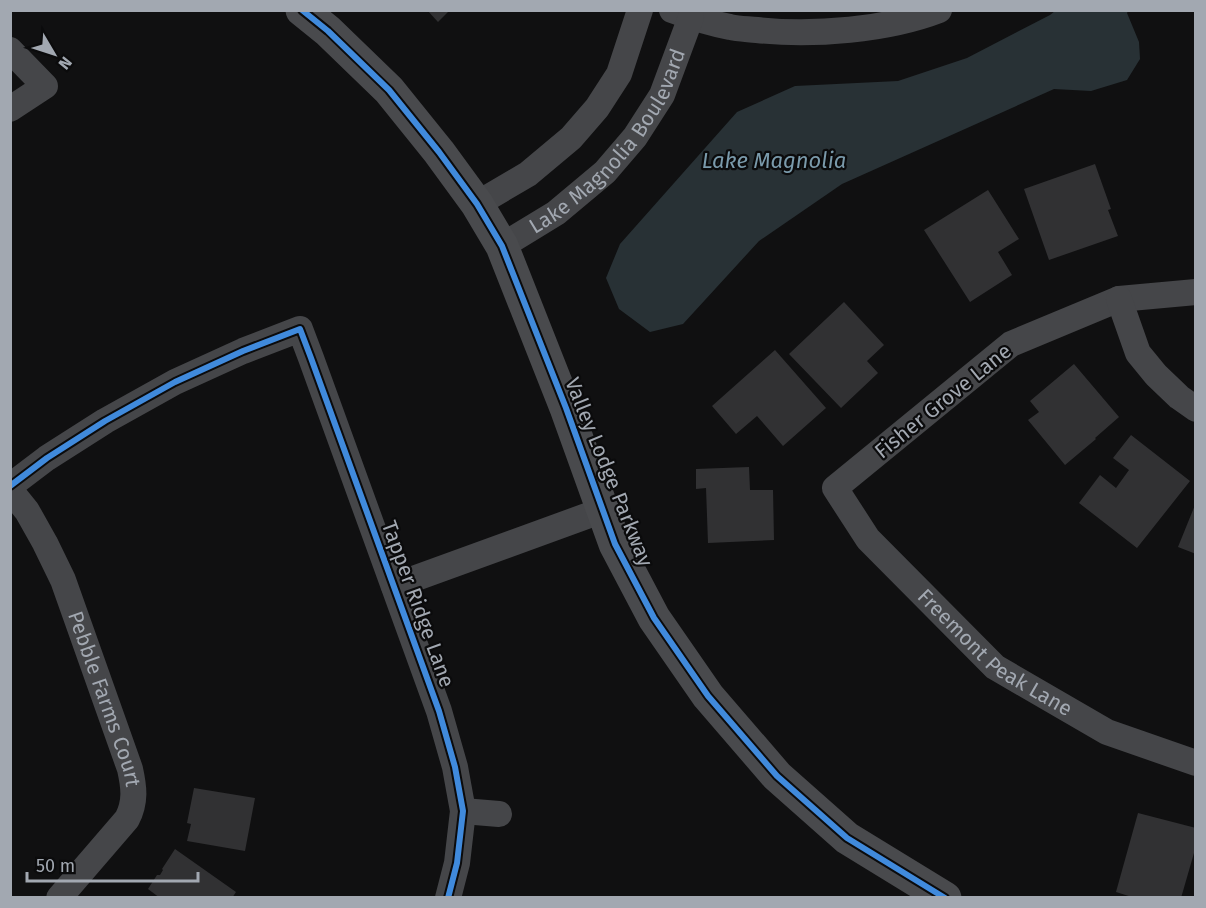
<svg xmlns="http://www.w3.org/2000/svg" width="1206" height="908" font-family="'Fira Sans',sans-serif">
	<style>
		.water { fill: #283135 }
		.building { fill: #313133 }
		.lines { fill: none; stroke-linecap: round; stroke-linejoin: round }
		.street { stroke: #454649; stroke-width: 26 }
		.secondary { stroke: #494a4d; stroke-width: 33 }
		.cycleway-casing { stroke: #0b0b0c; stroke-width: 10 }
		.cycleway { stroke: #408adc; stroke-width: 6 }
		.labels { text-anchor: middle; stroke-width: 4.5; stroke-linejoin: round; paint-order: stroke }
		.street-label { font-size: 21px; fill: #a2a8b1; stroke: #0b0b0c }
		.water-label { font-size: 22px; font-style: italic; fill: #7a9aab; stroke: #0b0b0c }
	</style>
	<rect width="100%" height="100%" fill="#101011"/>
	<!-- water -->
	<polygon class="water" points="1055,11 1128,11 1127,13 1139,42 1140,59 1127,80 1091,91 1054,89 842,184 759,241 683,324 650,332 619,309 606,278 620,244 737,112 795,86 898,81 967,58 1050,15"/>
	<!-- building -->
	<g class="building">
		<polygon points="427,10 450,10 438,22"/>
		<polygon points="1095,164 1111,209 1108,210 1118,236 1049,260 1024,189"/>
		<polygon points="988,190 1019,239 998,252 1012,275 970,302 924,230"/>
		<polygon points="844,302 884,345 867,361 878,373 841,408 789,354"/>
		<polygon points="775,350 826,408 783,446 757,416 736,434 712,406"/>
		<polygon points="1074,364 1119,417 1095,438 1096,439 1065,465 1028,420 1039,412 1030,401"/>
		<polygon points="1131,435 1190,481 1137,548 1079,503 1100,475 1116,488 1129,470 1113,458"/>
		<polygon points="749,467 750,490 773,490 774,540 708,543 706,488 696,489 696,469"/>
		<polygon points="1195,505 1196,505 1196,554 1178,547"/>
		<polygon points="194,788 255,798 245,851 187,841 191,824 187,823"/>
		<polygon points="1138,813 1196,828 1196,846 1181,898 1135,898 1116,892"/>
		<polygon points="175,849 236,892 232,898 160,898 148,889 157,875 160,875 163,870 162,869"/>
	</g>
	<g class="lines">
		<!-- street -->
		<g class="street">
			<path d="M 672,10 C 691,17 710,23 730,27 C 738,29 748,29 757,30 C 813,36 887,30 939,10"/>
			<polyline points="10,50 45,86 10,109"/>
			<polyline points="477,204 528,174 571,138 597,108 619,74 640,10"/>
			<path id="s1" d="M 502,246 L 556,213 L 605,172 L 635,137 L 662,95 L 691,17"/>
			<path id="s2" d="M 1196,292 L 1119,299 L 1011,344 L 835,488 L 868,539 L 995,667 L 1107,732 L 1196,763"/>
			<polyline points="1119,299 1138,353 1156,375 1179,397 1196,409"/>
			<polyline points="10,486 47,458 105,421 175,382 243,351 300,329 311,358 439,711 455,767 463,811 457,863 448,898"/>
			<path id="s3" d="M 10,490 L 27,511 L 45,543 L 63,580 L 130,769 C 134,787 136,802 127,819 L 59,898"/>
			<polyline points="394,586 603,510"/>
			<polyline points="463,811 499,814"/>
		</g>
		<!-- secondary -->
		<polyline class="secondary" points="302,10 328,31 389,90 439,152 477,204 502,246 566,408 615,544 654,618 708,696 777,776 847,838 945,898"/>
		<defs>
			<g id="cycleway">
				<polyline points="302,10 328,31 389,90 439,152 477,204 502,246 566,408 615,544 654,618 708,696 777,776 847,838 945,898"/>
				<polyline points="10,486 47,458 105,421 175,382 243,351 300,329 311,358 439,711 455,767 463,811 457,863 448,898"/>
			</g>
		</defs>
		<!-- cycleway casing -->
		<use href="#cycleway" class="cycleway-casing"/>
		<!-- cycleway -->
		<use href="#cycleway" class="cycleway"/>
	</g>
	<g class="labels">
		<!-- street labels -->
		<g class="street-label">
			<text dy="7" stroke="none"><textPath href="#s1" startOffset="153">Lake Magnolia Boulevard</textPath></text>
			<text transform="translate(943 401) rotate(-39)" y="7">Fisher Grove Lane</text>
			<text transform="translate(609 472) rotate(68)" y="7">Valley Lodge Parkway</text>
			<text transform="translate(418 604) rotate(70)" y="7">Tapper Ridge Lane</text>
			<text dy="7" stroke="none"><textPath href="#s2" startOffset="654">Freemont Peak Lane</textPath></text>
			<text dy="7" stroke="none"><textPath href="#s3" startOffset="231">Pebble Farms Court</textPath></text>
		</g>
		<!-- water labels -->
		<g class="water-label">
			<text x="774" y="168">Lake Magnolia</text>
		</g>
	</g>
	<!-- border -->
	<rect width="1206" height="908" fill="none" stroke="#a2a8b1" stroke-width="24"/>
	<!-- north arrow -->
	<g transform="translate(54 54) rotate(129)" stroke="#0b0b0c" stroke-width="4.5" paint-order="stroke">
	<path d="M0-4.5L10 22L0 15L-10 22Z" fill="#a2a8b1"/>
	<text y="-9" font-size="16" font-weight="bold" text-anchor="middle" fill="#a2a8b1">N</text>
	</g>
	<!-- scale -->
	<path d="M27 872v9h171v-9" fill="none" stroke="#a2a8b1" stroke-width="3"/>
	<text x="36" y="872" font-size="18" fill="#a2a8b1" stroke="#0b0b0c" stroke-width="4.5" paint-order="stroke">50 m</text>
</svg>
